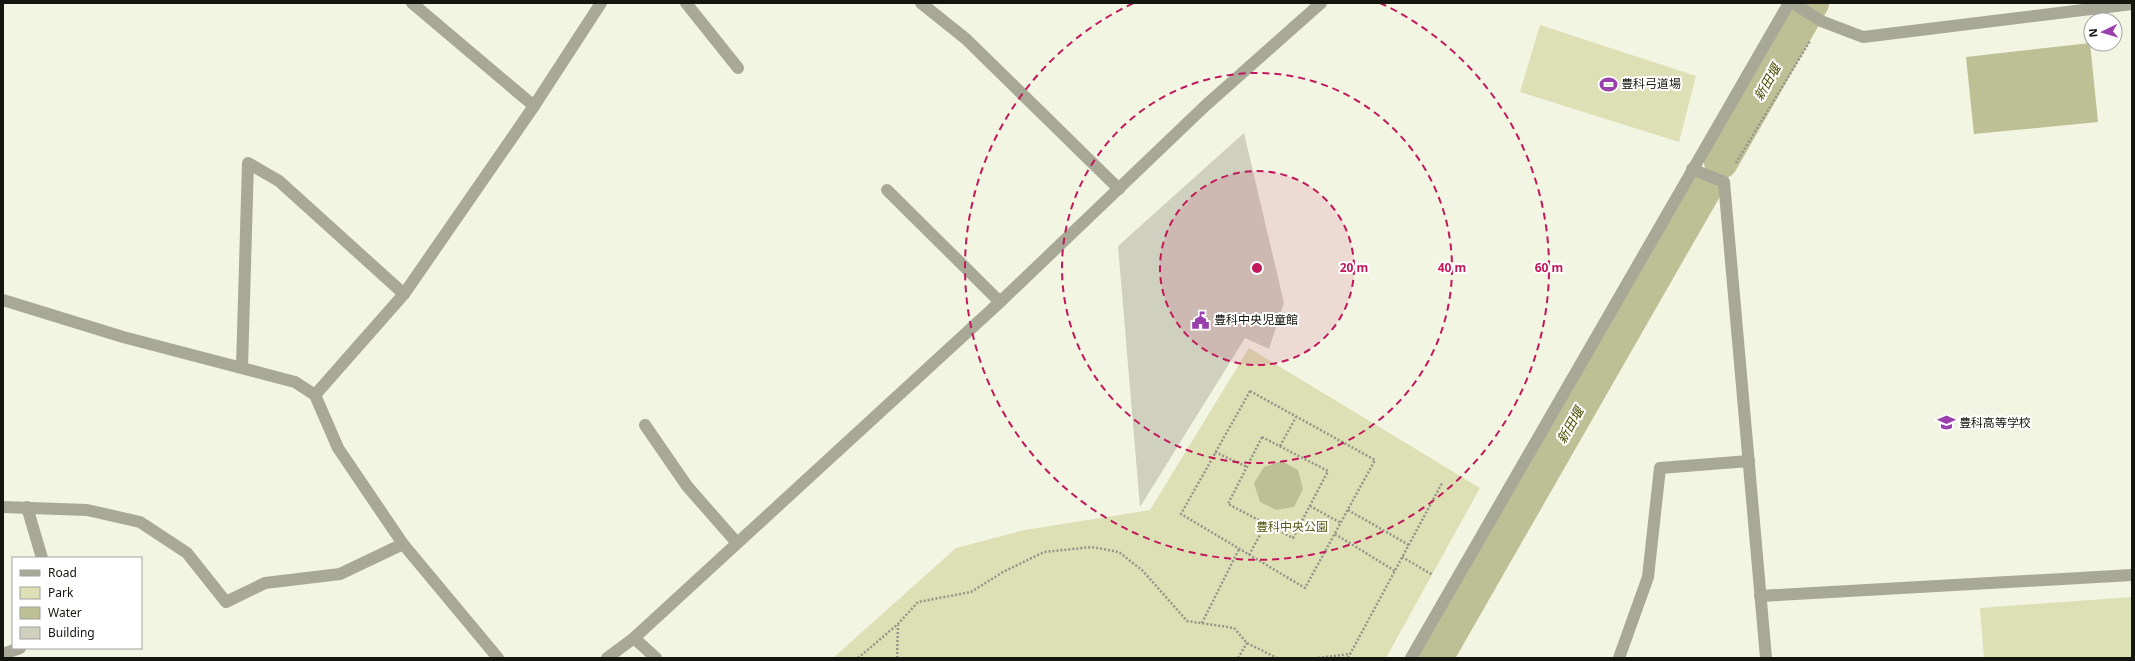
<svg xmlns="http://www.w3.org/2000/svg" width="2135" height="661" font-family="'Noto Sans','Noto Sans JP',sans-serif">
	<style>
		.green { fill: #dde0b5 }
		.water { fill: #bdc095 }
		.lines { fill: none; stroke-linecap: round; stroke-linejoin: round }
		.canal { stroke: #bdc095; stroke-width: 34 }
		.building { fill: #cfd0be }
		.path { stroke: #949588; stroke-width: 2.5; stroke-dasharray: 2 2; stroke-linecap: butt }
		.lane { stroke: #a7a896; stroke-width: 12 }
		.street { stroke: #a7a896; stroke-width: 12 }
		.ring { fill: none; stroke: #c2185b; stroke-width: 2; stroke-dasharray: 7 5 }
		.labels { text-anchor: middle; stroke-width: 4; stroke-linejoin: round; paint-order: stroke }
		.poi-label { font-size: 12px; fill: #15150f; stroke: #fff; text-anchor: start }
		.park-label { font-size: 12px; fill: #595a16; stroke: #fff }
		.water-label { font-size: 13px; font-style: italic; fill: #4e4f05; stroke: #fff }
		.centre { fill: #c2185b; stroke: #fff; stroke-width: 2 }
		.ring-label { font-size: 12px; text-anchor: middle; font-weight: bold; fill: #c2185b; stroke: #fff; stroke-width: 4; stroke-linejoin: round; paint-order: stroke }
	</style>
	<rect width="100%" height="100%" fill="#f3f5e3"/>
	<!-- green -->
	<g class="green">
		<polygon points="1540,25 1696,76 1679,142 1520,92"/>
		<polygon points="1249,348 1480,488 1386,658 833,658 956,548 1025,530 1150,510"/>
		<polygon points="2132,597 2132,658 1984,658 1980,608"/>
	</g>
	<!-- water -->
	<g class="water">
		<polygon points="2090,43 2098,122 1974,134 1966,57"/>
		<polygon points="1282,461 1298,470 1303,489 1294,507 1276,510 1260,502 1254,483 1264,467"/>
	</g>
	<g class="lines">
		<!-- canal -->
		<g class="canal">
			<polyline points="1721,162 1812,3"/>
			<polyline points="1436,658 1703,192"/>
		</g>
	</g>
	<!-- building -->
	<polygon class="building" points="1244,133 1284,303 1269,349 1245,338 1140,507 1118,246"/>
	<g class="lines">
		<!-- path -->
		<g class="path">
			<polyline points="1736,163 1810,41"/>
			<polygon points="1250,391 1375,460 1305,588 1181,514"/>
			<polygon points="1262,437 1328,471 1293,538 1228,504"/>
			<polyline points="1280,446 1296,417"/>
			<polyline points="1215,452 1247,467"/>
			<polyline points="1310,506 1341,523"/>
			<polyline points="1348,510 1409,545"/>
			<polyline points="1335,534 1395,571"/>
			<polyline points="1249,555 1266,524"/>
			<polyline points="1402,557 1433,575"/>
			<polyline points="1202,623 1239,549"/>
			<polyline points="858,658 898,624 918,602 971,592 1003,572 1044,552 1092,547 1119,552 1143,571 1187,621 1234,628 1247,643 1277,658"/>
			<polyline points="897,658 898,625"/>
			<polyline points="1238,658 1247,643"/>
			<polyline points="1318,658 1350,654"/>
			<polyline points="1348,658 1442,483"/>
		</g>
		<!-- lane -->
		<polyline class="lane" points="1760,596 2132,575"/>
		<!-- street -->
		<g class="street">
			<polyline points="412,3 534,106"/>
			<polyline points="686,3 738,68"/>
			<polyline points="921,3 966,39 1119,189"/>
			<polyline points="1793,3 1821,21 1863,37 2132,4"/>
			<polyline points="1692,169 1724,182 1766,658"/>
			<polyline points="887,190 1000,302"/>
			<polyline points="3,300 123,337 295,382 315,395"/>
			<polyline points="242,367 248,163 279,181 404,294"/>
			<polyline points="645,425 687,486 737,543"/>
			<polyline points="3,507 87,510 140,522 187,553 226,602 265,583 340,574 403,544"/>
			<polyline points="27,507 42,558"/>
			<polyline points="634,638 656,658"/>
			<polyline points="3,654 20,648"/>
			<polyline points="498,658 403,544 338,448 315,395 404,294 534,106 601,3"/>
			<polyline points="607,658 634,638 1000,302 1205,106 1321,3"/>
			<polyline points="1411,658 1789,3"/>
			<polyline points="1619,658 1648,577 1660,468 1749,461"/>
		</g>
	</g>
	<!-- distance rings -->
	<circle cx="1257" cy="268" r="97" fill="#c2185b" fill-opacity=".12"/>
	<g class="ring">
		<circle cx="1257" cy="268" r="97"/>
		<circle cx="1257" cy="268" r="195"/>
		<path d="M1380 3A292 292 0 1 1 1134 3"/>
	</g>
	<!-- icons -->
	<defs>
		<symbol id="stadium-bare" viewBox="-9 -9 18 18"><path d="M0-5a6.5 5 0 1 0 0 10a6.5 5 0 1 0 0-10ZM-3.5-1.8h7v3.6h-7Z" fill="#9a40ac" stroke="#fff" stroke-width="2.5" paint-order="stroke"/></symbol>
		<symbol id="civic-bare" viewBox="-9 -9 18 18"><path d="M-.6-6.5H3V-4.5H.6V-3L4-1V1h2V6H-6V1h2V-1L-.6-3ZM-1.2 2.5V6h2.4V2.5Z" fill="#9a40ac" stroke="#fff" stroke-width="2.5" paint-order="stroke"/></symbol>
		<symbol id="school-bare" viewBox="-9 -9 18 18"><path d="M0-5L7-2L0 1L-7-2ZM-4 1L0 2.5L4 1V4Q0 6-4 4Z" fill="#9a40ac" stroke="#fff" stroke-width="2.5" paint-order="stroke"/></symbol>
	</defs>
	<g fill-rule="evenodd">
		<use href="#stadium-bare" x="1596" y="72" width="25" height="25"/>
		<use href="#civic-bare" x="1188" y="308" width="25" height="25"/>
		<use href="#school-bare" x="1934" y="410" width="25" height="25"/>
	</g>
	<g class="labels">
		<!-- poi labels -->
		<g class="poi-label">
			<text x="1621" y="88">豊科弓道場</text>
			<text x="1214" y="324">豊科中央児童館</text>
			<text x="1959" y="427">豊科高等学校</text>
		</g>
		<!-- park labels -->
		<g class="park-label">
			<text x="1292" y="531">豊科中央公園</text>
		</g>
		<!-- water labels -->
		<g class="water-label">
			<text transform="translate(1767 82) rotate(-60)" y="5">新田堰</text>
			<text transform="translate(1570 425) rotate(-60)" y="5">新田堰</text>
		</g>
	</g>
	<circle cx="1257" cy="268" r="6" class="centre"/>
	<g class="ring-label">
		<text x="1354" y="272">20 m</text>
		<text x="1452" y="272">40 m</text>
		<text x="1549" y="272">60 m</text>
	</g>
	<!-- border -->
	<rect width="2135" height="661" fill="none" stroke="#15150f" stroke-width="8"/>
	<!-- legend -->
	<rect x="12" y="557" width="130" height="92" fill="#ffffff" stroke="#a1a19f"/>
	<rect x="20" y="570" width="20" height="6" fill="#a7a896" stroke="#a1a19f"/>
	<text x="48" y="577" font-size="12" fill="#15150f">Road</text>
	<rect x="20" y="587" width="20" height="12" fill="#dde0b5" stroke="#a1a19f"/>
	<text x="48" y="597" font-size="12" fill="#15150f">Park</text>
	<rect x="20" y="607" width="20" height="12" fill="#bdc095" stroke="#a1a19f"/>
	<text x="48" y="617" font-size="12" fill="#15150f">Water</text>
	<rect x="20" y="627" width="20" height="12" fill="#cfd0be" stroke="#a1a19f"/>
	<text x="48" y="637" font-size="12" fill="#15150f">Building</text>
	<!-- north arrow -->
	<g transform="translate(2103 32) rotate(265)"><circle r="19" fill="#ffffff" stroke="#a1a19f"/>
	<path d="M0-3L7 15L0 10L-7 15Z" fill="#9a40ac"/>
	<text y="-6" font-size="11" font-weight="bold" text-anchor="middle" fill="#15150f">N</text>
	</g>
</svg>
